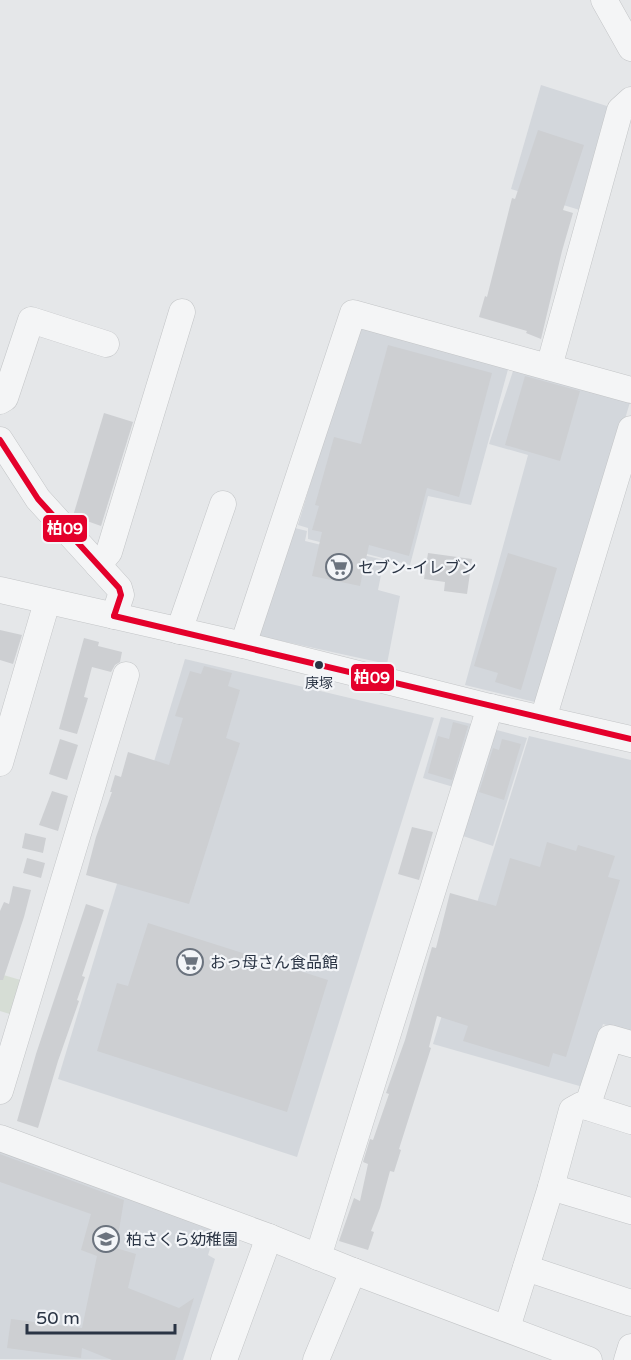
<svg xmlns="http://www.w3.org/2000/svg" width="631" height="1360" font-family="'Varela Round','Noto Sans JP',sans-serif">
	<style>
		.built { fill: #d3d7dc }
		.green { fill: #d6ddd5 }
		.building { fill: #cdcfd2 }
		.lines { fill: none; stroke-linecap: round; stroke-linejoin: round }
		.minor-casing { stroke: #c3c5c7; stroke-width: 27 }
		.minor { stroke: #f4f5f6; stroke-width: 26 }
		.bus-1-casing { stroke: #f3f5f8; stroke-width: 10 }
		.bus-1 { stroke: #e4002b; stroke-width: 6 }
		.bus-dot { fill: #2a3444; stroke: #f3f5f8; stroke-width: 2 }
		.labels { text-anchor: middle; stroke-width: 4.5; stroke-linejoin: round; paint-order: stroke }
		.bus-label { font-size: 14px; fill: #2a3444; stroke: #f3f5f8 }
		.poi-label { font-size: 16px; fill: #2a3444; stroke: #f3f5f8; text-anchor: start }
		.line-badge { stroke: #f3f5f8; stroke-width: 2 }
		.badge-label { font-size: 16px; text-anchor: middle; font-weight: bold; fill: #fff }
	</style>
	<rect width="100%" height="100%" fill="#e5e7e9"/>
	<!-- built -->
	<g class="built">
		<polygon points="541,85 613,108 583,211 511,189"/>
		<polygon points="357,328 510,362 471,505 428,496 410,565 308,539 308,528 298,525"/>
		<polygon points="516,362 631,399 539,703 465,685 528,455 489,444"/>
		<polygon points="295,528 307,531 305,541 384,560 378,590 400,596 387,664 259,636"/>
		<polygon points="185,659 434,718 297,1157 58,1079"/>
		<polygon points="441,717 476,725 457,788 423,778"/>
		<polygon points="493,729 527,738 493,846 460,835"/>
		<polygon points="529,736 631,760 631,1032 603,1024 583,1087 433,1044"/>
		<polygon points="0,1142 218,1223 208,1255 215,1259 183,1360 0,1359"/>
	</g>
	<!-- green -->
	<polygon class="green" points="0,974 24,981 13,1015 0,1011"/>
	<!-- building -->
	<g class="building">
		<polygon points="538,130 584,145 563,210 573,213 562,251 541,339 526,333 527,331 479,317 485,296 487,297 512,198 515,199"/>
		<polygon points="388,345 492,373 459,497 427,488 409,556 369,545 360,586 312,576 322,532 312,530 319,506 315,505 334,437 361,444"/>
		<polygon points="525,376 580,391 560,461 505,445"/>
		<polygon points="104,413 133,422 101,526 73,516"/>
		<polygon points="428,553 472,559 467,594 444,591 445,582 424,579"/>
		<polygon points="508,553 557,568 521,690 495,682 498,673 474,666"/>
		<polygon points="0,630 22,635 13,664 0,660"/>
		<polygon points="84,638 99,642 98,646 122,652 120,662 115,665 111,672 92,667 84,697 88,698 77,734 59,729"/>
		<polygon points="204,666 232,673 228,686 240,690 226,738 240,743 189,904 86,875 96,837 112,792 110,792 115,775 121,777 128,752 169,765 183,718 175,716 190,671 201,674"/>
		<polygon points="453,722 468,726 452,780 428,773 438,736 449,739"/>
		<polygon points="60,739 78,745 67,780 49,774"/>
		<polygon points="502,739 521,744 504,800 479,792 493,748 499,750"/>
		<polygon points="52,791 68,796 58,831 39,825"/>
		<polygon points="412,827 433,832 419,880 398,874"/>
		<polygon points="25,833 46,838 43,853 22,848"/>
		<polygon points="547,842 576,851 578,845 615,856 608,877 620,880 566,1057 553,1053 549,1067 463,1041 468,1026 437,1016 429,1047 431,1048 399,1149 401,1150 394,1172 390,1171 380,1208 371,1231 374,1232 368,1250 339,1241 354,1198 360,1201 368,1164 363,1162 370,1139 373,1140 389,1094 386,1093 405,1040 432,947 436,948 450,893 496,906 510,858 540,867"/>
		<polygon points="27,858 45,863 41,878 23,873"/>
		<polygon points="13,886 31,890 24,917 3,980 0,980 0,911 4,902 9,904"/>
		<polygon points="86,904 104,910 82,976 85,977 77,1000 79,1001 58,1061 38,1128 17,1121 36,1054"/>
		<polygon points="148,923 328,980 287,1112 97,1051 117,983 128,986"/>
		<polygon points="0,1154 124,1200 116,1248 136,1254 128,1288 179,1308 194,1298 175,1360 112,1360 82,1348 81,1358 7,1348 11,1319 82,1328 97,1256 81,1250 91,1214 0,1182"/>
	</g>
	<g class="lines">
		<defs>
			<g id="minor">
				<polyline points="604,0 631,48"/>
				<polyline points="549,367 620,110 631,100"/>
				<polyline points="0,401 5,398 31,320 106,344"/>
				<polyline points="0,440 38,499 119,588 121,595 114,616"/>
				<polyline points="98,565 109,552 182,312"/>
				<polyline points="0,590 243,645 490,707 631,739"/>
				<polyline points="179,631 223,504"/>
				<polyline points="243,645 353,313 631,390"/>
				<polyline points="543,719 631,429"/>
				<polyline points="0,763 47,602"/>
				<polyline points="0,1091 126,675"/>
				<polyline points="587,1107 610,1038 631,1044"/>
				<polyline points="0,1138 269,1237 353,1271 589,1360"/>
				<polyline points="551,1187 631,1211"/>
				<polyline points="318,1257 490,707"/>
				<polyline points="526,1268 631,1303"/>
				<polyline points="507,1328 551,1187 572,1110 581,1105 631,1121"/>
				<polyline points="224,1360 269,1237"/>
				<polyline points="316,1360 353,1271"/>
				<polyline points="627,1360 631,1347"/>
			</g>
		</defs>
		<!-- minor casing -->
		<use href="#minor" class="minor-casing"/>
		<!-- minor -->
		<use href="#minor" class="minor"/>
		<defs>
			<g id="bus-1">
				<polyline points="0,440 38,499 119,588 121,595 114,616"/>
				<polyline points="114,616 631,739"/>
			</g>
		</defs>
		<!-- bus-1 casing -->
		<use href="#bus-1" class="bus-1-casing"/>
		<!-- bus-1 -->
		<use href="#bus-1" class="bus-1"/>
	</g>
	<!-- icons -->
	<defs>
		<symbol id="supermarket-ring" viewBox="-11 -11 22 22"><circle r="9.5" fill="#f3f5f8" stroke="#6b737e" stroke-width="1.5"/><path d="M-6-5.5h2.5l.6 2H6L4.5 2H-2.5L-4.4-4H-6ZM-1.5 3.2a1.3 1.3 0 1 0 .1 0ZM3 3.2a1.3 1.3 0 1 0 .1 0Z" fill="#6b737e"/></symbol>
		<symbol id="school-ring" viewBox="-11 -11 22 22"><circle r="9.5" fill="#f3f5f8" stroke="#6b737e" stroke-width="1.5"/><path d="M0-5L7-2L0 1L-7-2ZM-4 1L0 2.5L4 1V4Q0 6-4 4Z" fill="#6b737e"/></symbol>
	</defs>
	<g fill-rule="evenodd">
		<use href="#supermarket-ring" x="324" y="552" width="30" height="30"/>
		<use href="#supermarket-ring" x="175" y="947" width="30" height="30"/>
		<use href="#school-ring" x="91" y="1224" width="30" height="30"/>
	</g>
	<!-- markers -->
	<circle class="bus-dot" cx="319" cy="665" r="5"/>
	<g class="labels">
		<!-- bus labels -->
		<g class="bus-label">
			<text x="319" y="688">庚塚</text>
		</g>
		<!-- poi labels -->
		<g class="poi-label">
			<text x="358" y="573">セブン-イレブン</text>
			<text x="210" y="968">おっ母さん食品館</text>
			<text x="126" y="1245">柏さくら幼稚園</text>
		</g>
	</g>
	<g class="line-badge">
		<rect x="42" y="514" width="46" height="29" rx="6" fill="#e4002b"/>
		<rect x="350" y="663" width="45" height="29" rx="6" fill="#e4002b"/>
	</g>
	<g class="badge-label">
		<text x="65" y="534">柏09</text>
		<text x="372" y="683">柏09</text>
	</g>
	<!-- scale -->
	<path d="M27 1324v9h148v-9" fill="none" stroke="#2a3444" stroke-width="3"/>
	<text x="36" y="1324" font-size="18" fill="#2a3444" stroke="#f3f5f8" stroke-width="4.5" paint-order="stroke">50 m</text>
</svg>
